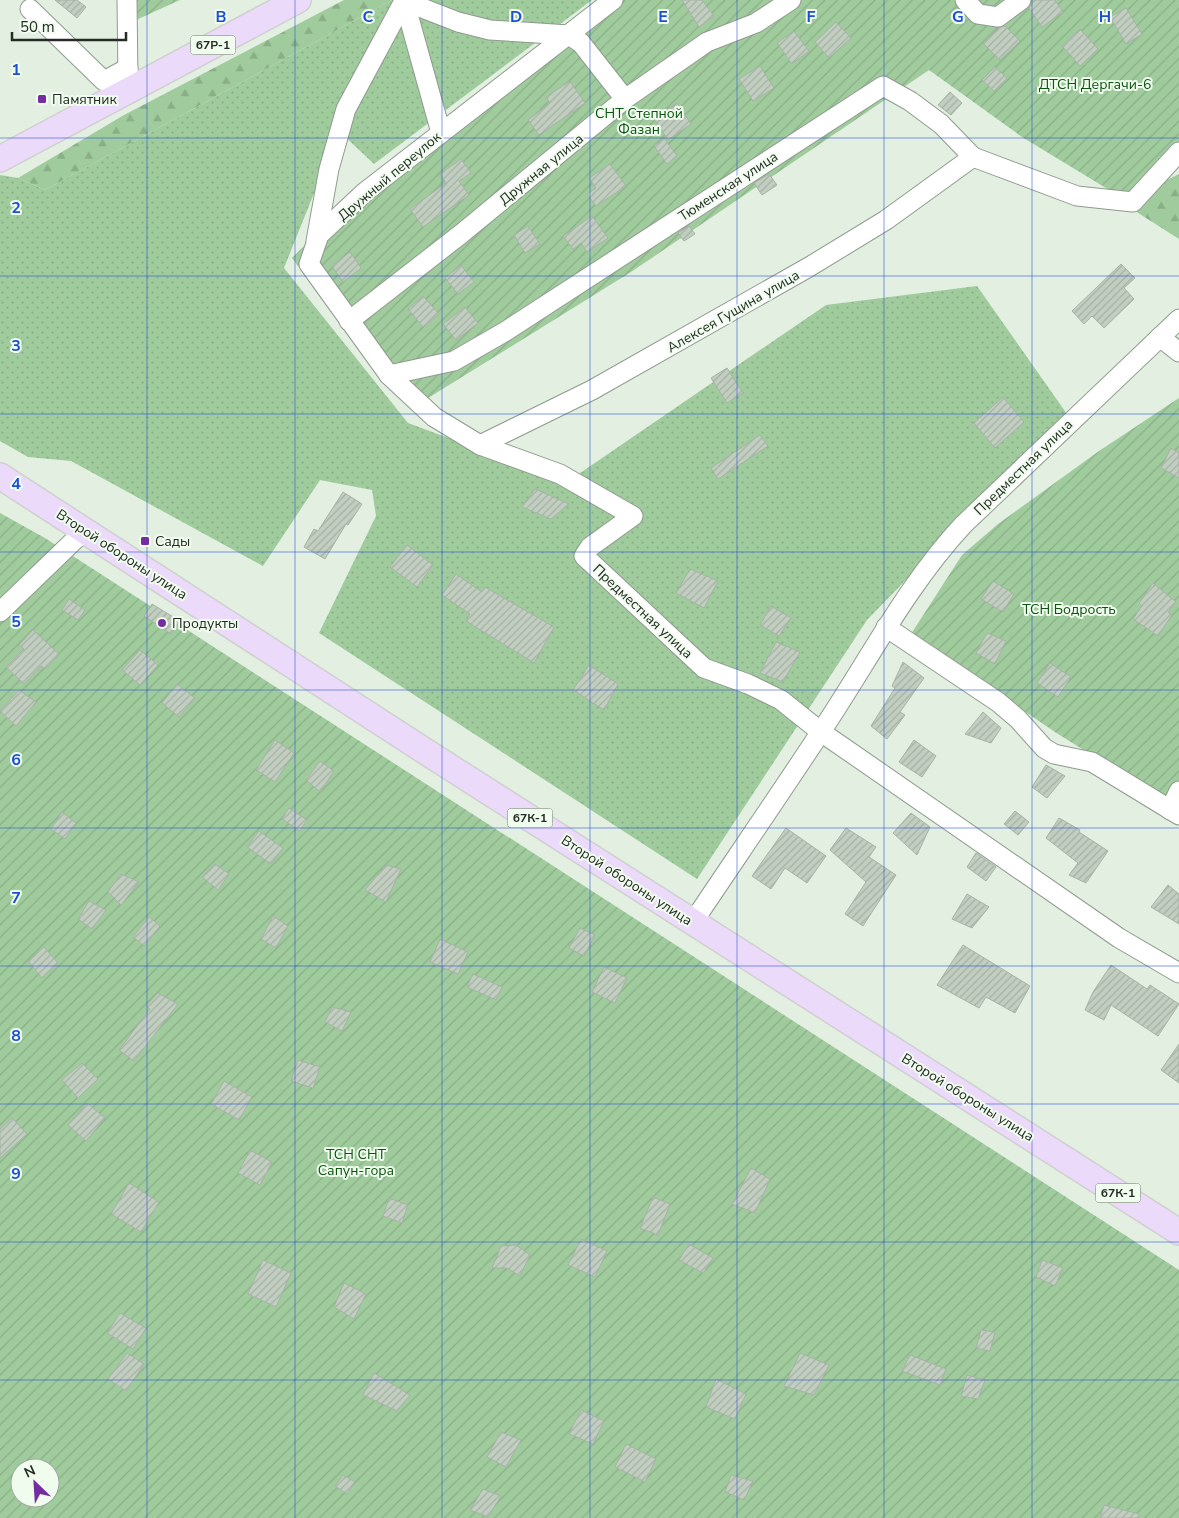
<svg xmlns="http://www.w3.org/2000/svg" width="1179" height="1518" font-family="'Nunito Sans',sans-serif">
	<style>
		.grass { fill: url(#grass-dots) }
		.forest { fill: url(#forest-firs) }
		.garden { fill: url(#garden-furrows); fill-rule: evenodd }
		.building { fill: url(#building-hatch); stroke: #a6b3a5 }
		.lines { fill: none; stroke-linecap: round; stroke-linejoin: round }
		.minor-casing { stroke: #8f9b8e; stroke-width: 21 }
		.major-casing { stroke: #cfd0cf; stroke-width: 28 }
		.minor { stroke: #fff; stroke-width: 19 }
		.major { stroke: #ebdafa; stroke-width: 25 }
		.grid { fill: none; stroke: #1d4ed8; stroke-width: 1; stroke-opacity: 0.55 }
		.poi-dot { fill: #752ea1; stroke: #effcee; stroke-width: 2 }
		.labels { text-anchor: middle; stroke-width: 4; stroke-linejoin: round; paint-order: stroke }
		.shield { fill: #effcee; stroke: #626a61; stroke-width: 1 }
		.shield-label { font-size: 12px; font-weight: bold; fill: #262b25 }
		.park-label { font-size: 14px; fill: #0c540f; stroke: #effcee }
		.poi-label { font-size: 14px; fill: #262b25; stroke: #effcee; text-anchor: start }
		.street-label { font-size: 14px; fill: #262b25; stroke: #effcee }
		.grid-label { font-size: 16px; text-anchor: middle; font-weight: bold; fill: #1d4ed8; stroke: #effcee; stroke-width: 4; stroke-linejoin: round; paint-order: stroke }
	</style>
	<defs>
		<pattern id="grass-dots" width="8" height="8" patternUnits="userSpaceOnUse" patternTransform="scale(1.25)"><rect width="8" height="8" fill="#a0cc9d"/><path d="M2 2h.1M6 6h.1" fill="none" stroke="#8aaf87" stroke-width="1.8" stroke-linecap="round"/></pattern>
		<pattern id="forest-firs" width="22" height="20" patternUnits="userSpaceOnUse" patternTransform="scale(1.25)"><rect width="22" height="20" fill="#a0cc9d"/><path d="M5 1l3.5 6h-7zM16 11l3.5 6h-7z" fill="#8aaf87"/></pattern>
		<pattern id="garden-furrows" width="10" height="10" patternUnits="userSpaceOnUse" patternTransform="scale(1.25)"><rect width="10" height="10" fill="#a0cc9d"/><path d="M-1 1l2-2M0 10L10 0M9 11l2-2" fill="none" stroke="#8aaf87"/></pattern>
		<pattern id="building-hatch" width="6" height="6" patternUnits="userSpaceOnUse" patternTransform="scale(1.25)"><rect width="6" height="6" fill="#c1cec0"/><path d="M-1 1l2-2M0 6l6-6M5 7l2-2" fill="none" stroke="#a6b1a5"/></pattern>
	</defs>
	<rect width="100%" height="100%" fill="#e2efe1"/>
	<!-- grass -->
	<polygon class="grass" points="392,0 592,0 374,164 339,131 284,268 408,423 567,482 826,305 977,286 1067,414 867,620 697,879 319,633 376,516 372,490 320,480 263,566 71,461 28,457 0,441 0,175 18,178 45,190"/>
	<!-- forest -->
	<g class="forest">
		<polygon points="344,0 392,0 45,190 18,178 124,115"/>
		<polygon points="1179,174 1179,239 1121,202"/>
	</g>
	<!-- garden -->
	<g class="garden">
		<polygon points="136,0 180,0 136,20"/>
		<polygon points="597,0 1179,0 1179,161 1129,202 1022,137 929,70 631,272 412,408 390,388 292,258 372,179"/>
		<polygon points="1179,398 1179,810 1055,732 911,634 962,555 998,524 1099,451"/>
		<path d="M 0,513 L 45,538 L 1179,1270 L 1179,1518 L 0,1518 ZM 20,1468 L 50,1468 L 50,1498 L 20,1498 Z"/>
	</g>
	<!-- building -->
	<g class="building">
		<polygon points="55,0 77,0 86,7 77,18"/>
		<polygon points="682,0 702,0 714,16 699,27"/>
		<polygon points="1035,0 1055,0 1063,12 1042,27 1029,8"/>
		<polygon points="1126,8 1142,34 1126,44 1110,17"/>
		<polygon points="836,22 851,38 829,58 815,42"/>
		<polygon points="1005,26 1020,41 1000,60 983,43 999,28"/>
		<polygon points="1080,29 1098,49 1080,66 1062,46"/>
		<polygon points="794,31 809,51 792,64 777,43"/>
		<polygon points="760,66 774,88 753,101 739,79"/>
		<polygon points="995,67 1007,78 994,91 982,80"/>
		<polygon points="570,81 585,103 539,135 528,120 550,103 546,97"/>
		<polygon points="950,92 962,103 951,115 938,105"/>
		<polygon points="677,103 691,124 668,140 654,119"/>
		<polygon points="664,138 677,156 667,164 654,146"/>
		<polygon points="461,159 471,173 459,181 469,195 423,227 410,209 446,183 440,174"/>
		<polygon points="610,164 626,186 596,206 587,194 596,188 589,178"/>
		<polygon points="769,174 777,185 762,195 754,183"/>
		<polygon points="592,216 608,238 587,252 581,243 573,249 563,236"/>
		<polygon points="528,226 540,244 525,253 514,235"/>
		<polygon points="689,226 695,234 684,241 678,233"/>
		<polygon points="350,252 361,268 343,282 332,266"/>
		<polygon points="1121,264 1135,278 1124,288 1134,299 1104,328 1092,316 1084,324 1072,311"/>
		<polygon points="461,265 474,282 458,294 445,278"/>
		<polygon points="423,296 439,314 423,327 408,309"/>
		<polygon points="465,307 478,323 456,340 443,324"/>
		<polygon points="727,368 743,393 727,403 711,378"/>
		<polygon points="1003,397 1024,422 995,448 974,423"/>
		<polygon points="760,435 768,446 718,479 711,468"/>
		<polygon points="1171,448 1179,453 1179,478 1161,468"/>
		<polygon points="535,489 569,504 551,519 522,507"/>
		<polygon points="343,492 362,504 348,525 346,524 325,559 304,547 314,529 318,531"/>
		<polygon points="407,545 433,565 417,587 390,567"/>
		<polygon points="690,569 718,581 704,608 676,593"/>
		<polygon points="456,574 482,592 485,587 554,627 534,663 466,621 470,614 442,595"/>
		<polygon points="993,581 1014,594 1003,612 981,599"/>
		<polygon points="1153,583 1176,602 1168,612 1172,615 1158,636 1133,619 1142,606 1139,603"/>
		<polygon points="69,599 85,610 78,620 62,610"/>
		<polygon points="152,604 180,621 171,634 144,616"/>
		<polygon points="771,606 791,618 779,636 760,625"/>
		<polygon points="33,630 59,654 45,669 41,666 24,684 6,667 24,649 19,645"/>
		<polygon points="987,633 1006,641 995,664 976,653"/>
		<polygon points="776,642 800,652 783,682 760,673"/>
		<polygon points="140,650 158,665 140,685 122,670"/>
		<polygon points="903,662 924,678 900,712 905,715 887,739 871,726 895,688 892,686"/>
		<polygon points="1050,663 1071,677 1058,697 1037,683"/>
		<polygon points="589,665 618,684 604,710 573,690"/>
		<polygon points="177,684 195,698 179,717 162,703"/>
		<polygon points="19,690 36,702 16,726 0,711"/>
		<polygon points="983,712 1001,728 991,743 965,734"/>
		<polygon points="275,740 294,753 275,782 256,770"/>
		<polygon points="914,740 936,756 922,777 899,762"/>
		<polygon points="320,761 334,771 320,792 306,780"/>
		<polygon points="1046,765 1065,776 1047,798 1032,787"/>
		<polygon points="289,808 307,820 300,831 282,819"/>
		<polygon points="1015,811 1029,822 1018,835 1004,824"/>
		<polygon points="62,812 76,823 65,839 51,829"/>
		<polygon points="911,813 930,827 917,855 893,833"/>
		<polygon points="1059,818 1080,830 1079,832 1108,851 1086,883 1069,875 1078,863 1046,838"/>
		<polygon points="786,828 826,856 807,883 785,868 771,889 752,876"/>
		<polygon points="846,828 876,847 869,857 896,875 863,926 845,914 866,882 830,850"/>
		<polygon points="259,831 283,848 271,864 247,847"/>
		<polygon points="976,853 996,867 986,881 967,867"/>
		<polygon points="215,864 229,874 218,890 202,877"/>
		<polygon points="386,865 401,869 386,902 365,890"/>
		<polygon points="121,874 139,882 121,905 108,892"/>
		<polygon points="1168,885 1179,894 1179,924 1151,907"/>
		<polygon points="967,894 989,907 972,928 952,919"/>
		<polygon points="89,901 106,910 92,929 78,919"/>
		<polygon points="273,916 288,926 276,948 261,939"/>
		<polygon points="149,917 160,926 144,946 133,937"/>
		<polygon points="580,928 595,935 584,956 569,948"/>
		<polygon points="440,939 468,952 458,974 430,962"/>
		<polygon points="963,945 1030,986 1015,1013 986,997 979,1008 937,985"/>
		<polygon points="44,947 58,963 42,978 28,961"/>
		<polygon points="1111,965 1147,989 1150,985 1179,1004 1158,1036 1111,1005 1104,1020 1085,1010 1093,992"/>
		<polygon points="604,967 627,978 615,1003 592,992"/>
		<polygon points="473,974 502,987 496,1000 467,987"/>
		<polygon points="158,993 178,1004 134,1061 119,1050 150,1009 146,1006"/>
		<polygon points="332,1007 351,1012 342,1031 325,1022"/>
		<polygon points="1179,1044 1179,1083 1161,1070"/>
		<polygon points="298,1060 320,1067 313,1088 291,1081"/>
		<polygon points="82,1063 98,1079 78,1098 62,1080"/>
		<polygon points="224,1081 252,1097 239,1120 211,1104"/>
		<polygon points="87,1103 105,1118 86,1141 68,1125"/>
		<polygon points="12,1118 27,1134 0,1158 0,1129"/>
		<polygon points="250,1150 272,1162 260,1185 238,1173"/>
		<polygon points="751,1168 770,1179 755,1213 732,1204"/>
		<polygon points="129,1183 159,1202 141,1232 111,1214"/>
		<polygon points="653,1197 670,1204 658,1235 640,1228"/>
		<polygon points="389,1198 408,1205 402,1223 383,1216"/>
		<polygon points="581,1239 607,1251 595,1277 568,1265"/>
		<polygon points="689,1244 713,1258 703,1273 679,1260"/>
		<polygon points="516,1245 530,1255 520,1276 507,1268 492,1268 501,1246"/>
		<polygon points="263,1260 291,1273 276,1307 248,1294"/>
		<polygon points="1042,1260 1063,1268 1055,1286 1036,1277"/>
		<polygon points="344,1283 366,1294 354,1319 334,1307"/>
		<polygon points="120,1313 146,1328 133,1349 107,1333"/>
		<polygon points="981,1330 995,1332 990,1351 976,1348"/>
		<polygon points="127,1353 144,1364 126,1391 108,1379"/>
		<polygon points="800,1353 829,1365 814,1395 784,1386"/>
		<polygon points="910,1355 946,1369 940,1385 902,1371"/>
		<polygon points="374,1373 410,1395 397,1411 363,1395"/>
		<polygon points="967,1375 985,1380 978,1399 961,1396"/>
		<polygon points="716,1379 746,1394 735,1419 706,1407"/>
		<polygon points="581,1410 604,1421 593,1444 569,1434"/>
		<polygon points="501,1432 521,1440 506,1467 487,1457"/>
		<polygon points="626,1444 656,1459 645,1482 615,1467"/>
		<polygon points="343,1475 355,1482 347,1494 335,1486"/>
		<polygon points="731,1475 753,1481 744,1500 725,1492"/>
		<polygon points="483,1489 501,1496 488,1517 470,1510"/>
		<polygon points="1104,1505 1139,1514 1139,1518 1100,1518"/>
	</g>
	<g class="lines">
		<defs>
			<g id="minor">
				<polyline points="127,0 128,79"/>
				<polyline points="404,0 441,133"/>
				<polyline points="613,0 365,192 319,235 309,264 389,375 434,417 480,445 560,474 633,516 590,547 584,556 704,668 748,684 781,700 821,732 1119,938 1179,973"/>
				<polyline points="965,0 978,14 998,17 1021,0"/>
				<polyline points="30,9 104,81 128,68"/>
				<polyline points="316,241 329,169 346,109 404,1 458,22 490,30 569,35 581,43 625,99"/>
				<polyline points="349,321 461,234 625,99 707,42 756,23 791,0"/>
				<polyline points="1160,337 1179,352"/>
				<polyline points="389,375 454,361 506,331 883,86 910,101 941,124 973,157 1077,196 1133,202 1179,152"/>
				<polyline points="480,445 592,390 809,267 886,220 973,157"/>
				<polyline points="0,612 85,530"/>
				<polyline points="886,627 998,702 1018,719 1044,748 1054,754 1092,762 1179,815"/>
				<polyline points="1170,810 1179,791"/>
				<path d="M 693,922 C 738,855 784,788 828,721 C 872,654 909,583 963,525 L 1179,319"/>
			</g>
			<g id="major">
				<polyline points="0,159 298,0"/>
				<polyline points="0,476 431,755 1179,1232"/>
			</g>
		</defs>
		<!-- minor casing -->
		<use href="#minor" class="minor-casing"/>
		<!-- major casing -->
		<use href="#major" class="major-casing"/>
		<!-- minor -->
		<use href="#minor" class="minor"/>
		<!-- major -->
		<use href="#major" class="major"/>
	</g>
	<!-- grid -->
	<path class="grid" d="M 147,0 L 147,1518M 295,0 L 295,1518M 442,0 L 442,1518M 590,0 L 590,1518M 737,0 L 737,1518M 884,0 L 884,1518M 1032,0 L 1032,1518M 0,138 L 1179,138M 0,276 L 1179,276M 0,414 L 1179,414M 0,552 L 1179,552M 0,690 L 1179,690M 0,828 L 1179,828M 0,966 L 1179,966M 0,1104 L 1179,1104M 0,1242 L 1179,1242M 0,1380 L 1179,1380"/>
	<!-- markers -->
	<g class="poi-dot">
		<rect x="37" y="94" width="10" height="10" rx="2.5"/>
		<rect x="140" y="536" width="10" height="10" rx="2.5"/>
		<circle cx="162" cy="623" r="5"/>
	</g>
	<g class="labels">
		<!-- shield labels -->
		<g class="shield">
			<rect x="190.5" y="35.5" width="45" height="19" rx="4"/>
			<rect x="507.5" y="808.5" width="45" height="19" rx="4"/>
			<rect x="1095.5" y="1183.5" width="45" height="19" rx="4"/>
		</g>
		<g class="shield-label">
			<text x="213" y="49">67Р-1</text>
			<text x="530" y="822">67К-1</text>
			<text x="1118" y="1197">67К-1</text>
		</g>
		<!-- park labels -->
		<g class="park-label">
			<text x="1095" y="89">ДТСН Дергачи-6</text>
			<text x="639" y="118">СНТ Степной<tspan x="639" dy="16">Фазан</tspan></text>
			<text x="1069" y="614">ТСН Бодрость</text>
			<text x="356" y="1159">ТСН СНТ<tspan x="356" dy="16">Сапун-гора</tspan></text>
		</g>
		<!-- poi labels -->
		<g class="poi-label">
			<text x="52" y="104">Памятник</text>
			<text x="155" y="546">Сады</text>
			<text x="172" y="628">Продукты</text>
		</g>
		<!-- street labels -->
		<g class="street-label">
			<text transform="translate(541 169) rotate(-39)" y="5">Дружная улица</text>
			<text transform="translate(389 176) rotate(-40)" y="5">Дружный переулок</text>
			<text transform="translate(728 186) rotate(-33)" y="5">Тюменская улица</text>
			<text transform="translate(733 311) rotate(-30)" y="5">Алексея Гущина улица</text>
			<text transform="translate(1023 467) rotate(-44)" y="5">Предместная улица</text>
			<text transform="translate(122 554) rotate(33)" y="5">Второй обороны улица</text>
			<text transform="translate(643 611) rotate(43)" y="5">Предместная улица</text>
			<text transform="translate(627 880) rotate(33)" y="5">Второй обороны улица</text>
			<text transform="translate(968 1097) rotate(32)" y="5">Второй обороны улица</text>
		</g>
	</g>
	<g class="grid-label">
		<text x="221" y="22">B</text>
		<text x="368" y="22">C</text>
		<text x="516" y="22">D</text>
		<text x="663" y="22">E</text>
		<text x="811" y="22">F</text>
		<text x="958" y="22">G</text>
		<text x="1105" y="22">H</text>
		<text x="16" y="75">1</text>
		<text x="16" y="213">2</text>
		<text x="16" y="351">3</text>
		<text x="16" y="489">4</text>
		<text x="16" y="627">5</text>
		<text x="16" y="765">6</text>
		<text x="16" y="903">7</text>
		<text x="16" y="1041">8</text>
		<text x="16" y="1179">9</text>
	</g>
	<!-- north arrow -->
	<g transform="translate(35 1483) rotate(335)"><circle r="24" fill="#effcee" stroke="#9fa89e"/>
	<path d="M0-4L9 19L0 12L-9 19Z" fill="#752ea1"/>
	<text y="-8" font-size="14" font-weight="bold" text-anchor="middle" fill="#262b25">N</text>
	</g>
	<!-- scale -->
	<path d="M12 32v8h114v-8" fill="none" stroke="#262b25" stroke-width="2.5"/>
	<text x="20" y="32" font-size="15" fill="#262b25" stroke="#effcee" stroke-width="4" paint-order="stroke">50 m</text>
</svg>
